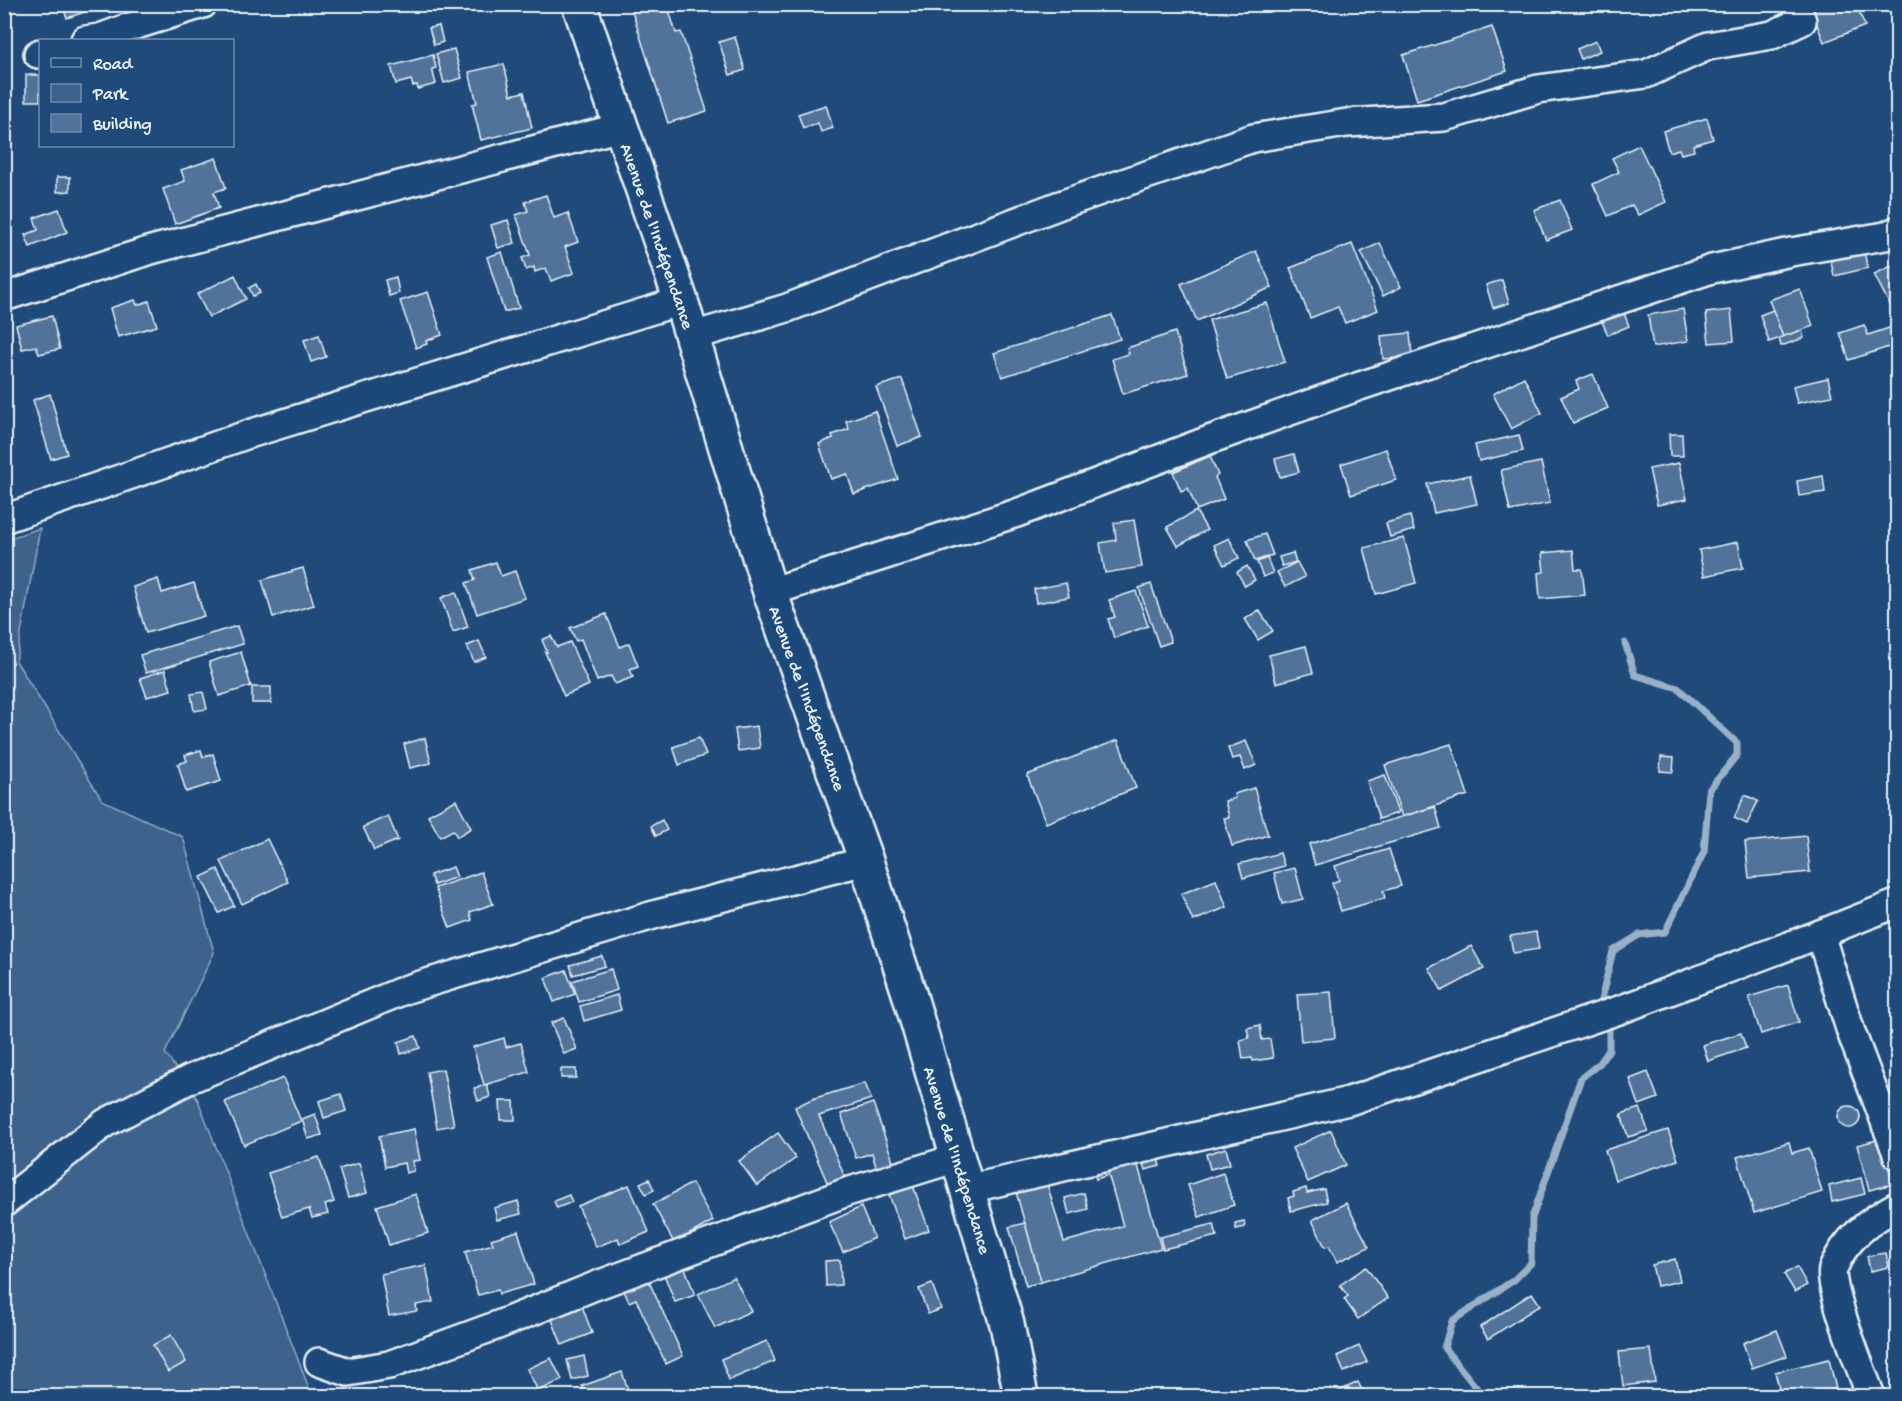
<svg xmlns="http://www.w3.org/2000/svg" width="1902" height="1401" font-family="'Gochi Hand',sans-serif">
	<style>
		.green { fill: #3c628c; stroke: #92aac2; stroke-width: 1.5 }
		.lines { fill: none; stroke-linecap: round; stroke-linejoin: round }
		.stream { stroke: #9ab0c7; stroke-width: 7 }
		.building { fill: #517399; stroke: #e8f1f8; stroke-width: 1.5 }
		.minor-casing { stroke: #e8f1f8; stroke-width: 32 }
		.primary-casing { stroke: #e8f1f8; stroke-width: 38 }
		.minor { stroke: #1f4a7a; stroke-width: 27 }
		.primary { stroke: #1f4a7a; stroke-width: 33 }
		.labels { text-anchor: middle; stroke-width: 4.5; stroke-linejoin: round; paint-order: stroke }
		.street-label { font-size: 18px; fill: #e8f1f8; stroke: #1f4a7a }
	</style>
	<rect width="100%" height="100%" fill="#1f4a7a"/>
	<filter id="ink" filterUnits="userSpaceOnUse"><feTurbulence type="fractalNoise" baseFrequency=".0167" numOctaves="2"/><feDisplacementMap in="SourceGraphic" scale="12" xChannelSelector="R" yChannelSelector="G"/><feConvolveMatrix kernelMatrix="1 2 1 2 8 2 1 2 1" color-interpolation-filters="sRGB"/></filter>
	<g filter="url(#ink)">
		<!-- green -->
		<polygon class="green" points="40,528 16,661 102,800 183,837 214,953 165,1053 198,1100 312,1396 5,1396 4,540"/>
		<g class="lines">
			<!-- stream -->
			<g class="stream">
				<polyline points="1600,1004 1613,951 1639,935 1665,932 1704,852 1709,790 1737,755 1737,743 1678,688 1635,675 1625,643"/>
				<polyline points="1483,1396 1444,1348 1452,1321 1514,1280 1531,1263 1532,1218 1581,1078 1600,1063 1609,1050 1609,1024"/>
			</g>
		</g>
		<!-- building -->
		<g class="building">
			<polygon points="62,4 105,4 105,5 67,18"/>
			<polygon points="633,4 667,4 676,33 681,32 707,111 668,123 630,5"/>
			<polygon points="1825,4 1856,4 1865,26 1824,42 1811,10"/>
			<polygon points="439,26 443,42 434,45 429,28"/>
			<polygon points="1492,27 1507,71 1417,100 1403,55"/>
			<polygon points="735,37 745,70 730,75 719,42"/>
			<polygon points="1596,41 1600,51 1581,59 1577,49"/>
			<polygon points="454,49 462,78 444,83 436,54"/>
			<polygon points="433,55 436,68 432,69 436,84 418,89 417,85 413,86 411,80 396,84 391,66"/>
			<polygon points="504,64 511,95 524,92 532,128 481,140 472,104 477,103 469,72"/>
			<rect x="26" y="75" width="14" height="26"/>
			<polygon points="826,105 833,128 821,132 818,123 803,128 798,114"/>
			<polygon points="1707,118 1713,139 1693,145 1694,151 1681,154 1679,149 1669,152 1663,131"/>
			<polygon points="1639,145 1666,202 1638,215 1632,205 1608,216 1593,184 1619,172 1612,158"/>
			<polygon points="216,158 226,188 214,192 219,208 175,224 163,189 185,181 181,170"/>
			<polygon points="57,177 70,177 70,191 57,192"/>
			<polygon points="546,195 554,218 568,213 578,242 565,247 574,273 551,281 546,268 535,272 534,267 526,270 522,258 530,255 516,215 528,211 525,202"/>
			<polygon points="1560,200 1572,230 1546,240 1534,210"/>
			<polygon points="59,209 67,232 30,247 25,235 38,230 34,218"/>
			<polygon points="508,220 515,243 498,248 491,225"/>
			<polygon points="1380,243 1401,287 1383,296 1361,252"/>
			<polygon points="1352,244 1378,310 1345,323 1338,307 1310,318 1290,268"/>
			<polygon points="1863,249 1868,268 1834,276 1830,257"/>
			<polygon points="1256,251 1272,287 1197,321 1181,284"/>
			<polygon points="502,252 519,308 504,312 487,257"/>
			<polygon points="1898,263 1898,306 1892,309 1874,274"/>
			<polygon points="235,275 246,299 209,317 197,294"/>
			<polygon points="396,277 399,293 389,296 385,280"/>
			<polygon points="1502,280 1509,303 1493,308 1486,285"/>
			<polygon points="256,284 260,293 253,296 249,288"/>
			<polygon points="1800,289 1813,326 1783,337 1769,300"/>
			<polygon points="428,292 442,335 426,341 427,344 416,348 400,301"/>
			<polygon points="135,300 137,305 149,301 157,326 118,337 110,308"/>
			<polygon points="1267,303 1285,362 1227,379 1209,320"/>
			<polygon points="1622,308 1629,326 1608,335 1600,317"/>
			<polygon points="1683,309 1688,341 1653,347 1648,315"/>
			<polygon points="1731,310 1734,341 1709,343 1706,313"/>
			<polygon points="1773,310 1783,337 1769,342 1760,315"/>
			<polygon points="1112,315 1120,339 1002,377 994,353"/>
			<polygon points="52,316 60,349 39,354 36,346 22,349 16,325"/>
			<polygon points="1864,325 1868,335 1898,325 1898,344 1849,360 1840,333"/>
			<polygon points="1802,330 1804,338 1781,346 1779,338"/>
			<polygon points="1175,332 1188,374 1123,394 1112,359 1129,354 1127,348"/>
			<polygon points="1410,333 1412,357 1383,359 1381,336"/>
			<polygon points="319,335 326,357 311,362 304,340"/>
			<polygon points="1593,374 1608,408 1573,423 1561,397 1579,389 1576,381"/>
			<polygon points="1524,377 1542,413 1511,429 1493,394"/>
			<polygon points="1828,378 1832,396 1797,403 1793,386"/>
			<polygon points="902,379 922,437 897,446 876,387"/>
			<polygon points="50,394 67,454 51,459 33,400"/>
			<polygon points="875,411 898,479 854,494 847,474 831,479 819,444 833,438 832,435 849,429 846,421"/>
			<polygon points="1669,434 1682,434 1683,456 1670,456"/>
			<polygon points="1519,435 1523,451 1479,461 1475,445"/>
			<polygon points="1386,449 1396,480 1351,495 1341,464"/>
			<polygon points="1294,454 1299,472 1280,477 1275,459"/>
			<polygon points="1210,456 1218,475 1215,477 1224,499 1197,510 1188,488 1181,491 1173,472"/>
			<polygon points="1541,462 1550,503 1510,511 1501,470"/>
			<polygon points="1679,463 1687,499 1657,505 1649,469"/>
			<polygon points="1470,475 1477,504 1434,513 1427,484"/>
			<polygon points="1823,476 1825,492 1799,496 1797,481"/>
			<polygon points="1196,511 1207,530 1178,546 1167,527"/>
			<polygon points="1410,516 1414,530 1390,537 1386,523"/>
			<polygon points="1134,520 1142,567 1105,573 1100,543 1116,540 1114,523"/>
			<polygon points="1265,534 1273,555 1255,561 1247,540"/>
			<polygon points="1229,538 1239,558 1224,565 1214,545"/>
			<polygon points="1404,538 1416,583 1376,594 1364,548"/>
			<polygon points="1738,542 1743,568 1704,576 1699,550"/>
			<polygon points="1573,550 1575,569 1582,569 1585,595 1540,599 1538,573 1544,572 1542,553"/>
			<polygon points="1293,553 1296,562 1282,566 1279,557"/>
			<polygon points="1267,558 1273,573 1263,577 1257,562"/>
			<polygon points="496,562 501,576 515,571 525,598 477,614 466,583 475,580 472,570"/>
			<polygon points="1297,562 1305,577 1285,587 1277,572"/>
			<polygon points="1247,566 1255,580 1245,586 1237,572"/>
			<polygon points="303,568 314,605 273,617 262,580"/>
			<polygon points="158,579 162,593 194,583 204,616 146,633 133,587"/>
			<polygon points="1066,583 1069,597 1036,603 1034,589"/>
			<polygon points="1151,584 1171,642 1159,646 1139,588"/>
			<polygon points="1136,591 1148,626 1114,638 1108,619 1115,617 1109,600"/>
			<polygon points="456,592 468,627 453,632 441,598"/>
			<polygon points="1259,610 1273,631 1258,640 1245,619"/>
			<polygon points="606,614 620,647 629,643 638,666 630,669 633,677 615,684 611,676 597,681 581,639 576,641 570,628"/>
			<polygon points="237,626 243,644 146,673 140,655"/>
			<polygon points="551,636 557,647 570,642 589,685 564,696 545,652 547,652 542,640"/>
			<polygon points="479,641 486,657 474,662 467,646"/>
			<polygon points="1306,646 1313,673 1276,683 1269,655"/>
			<polygon points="241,652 251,686 219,696 209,662"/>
			<polygon points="165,670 171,690 147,697 140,678"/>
			<rect x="252" y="687" width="19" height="16"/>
			<polygon points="203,692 207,709 194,711 191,694"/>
			<polygon points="757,726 760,748 738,751 735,729"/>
			<polygon points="425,738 431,763 410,768 404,744"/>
			<polygon points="699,738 706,755 679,765 673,747"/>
			<polygon points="1118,740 1136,788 1046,823 1027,775"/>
			<polygon points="1246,741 1256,765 1245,770 1240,757 1232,759 1228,748"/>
			<polygon points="1451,744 1468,795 1402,817 1385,765"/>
			<polygon points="201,750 203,757 213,754 221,781 186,792 178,764 187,761 185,755"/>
			<polygon points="1661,757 1674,758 1673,772 1660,771"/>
			<polygon points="1385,775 1398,813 1379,819 1367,781"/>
			<polygon points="1254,788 1268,835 1232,846 1224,818 1229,817 1225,801 1235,798 1234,794"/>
			<polygon points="1745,795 1758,801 1747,824 1734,818"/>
			<polygon points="456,800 471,828 457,837 453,830 440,837 428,815"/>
			<polygon points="1435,807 1441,828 1315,865 1309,844"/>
			<polygon points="388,816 398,840 374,850 363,827"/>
			<polygon points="662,820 667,830 656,836 651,826"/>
			<polygon points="1806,836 1810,872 1749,878 1745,842"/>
			<polygon points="267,839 288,882 242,904 221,861"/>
			<polygon points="1389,849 1401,886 1383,891 1385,898 1341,911 1332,883 1339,880 1335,866"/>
			<polygon points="1280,853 1284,866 1243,878 1239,864"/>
			<polygon points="453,867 457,877 434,885 430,875"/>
			<polygon points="1295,868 1303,899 1282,904 1274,873"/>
			<polygon points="218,869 234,906 219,913 201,877"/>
			<polygon points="481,872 493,904 470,912 472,920 450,928 435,888"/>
			<polygon points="1216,880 1227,907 1193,921 1181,894"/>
			<polygon points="1536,932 1539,949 1513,953 1510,936"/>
			<polygon points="1471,946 1484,969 1442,991 1429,968"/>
			<polygon points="602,956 605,966 573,975 570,965"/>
			<polygon points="611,969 617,990 579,1002 572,981"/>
			<polygon points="566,970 575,994 554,1002 545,978"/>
			<polygon points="1788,985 1799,1022 1761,1034 1749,997"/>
			<polygon points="1331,992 1335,1038 1301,1041 1297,994"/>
			<polygon points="617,995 621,1010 584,1021 580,1006"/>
			<polygon points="564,1018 577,1049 564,1054 551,1023"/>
			<polygon points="1260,1025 1262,1040 1270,1039 1273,1058 1253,1061 1252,1058 1243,1059 1240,1040 1249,1038 1247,1028"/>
			<polygon points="1741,1033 1746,1048 1708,1061 1703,1045"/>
			<polygon points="416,1036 420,1048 401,1054 398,1042"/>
			<polygon points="504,1038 506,1047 521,1043 529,1072 484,1085 473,1047"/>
			<polygon points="443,1069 454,1125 437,1128 427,1072"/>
			<rect x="561" y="1069" width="15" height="9"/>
			<polygon points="1648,1072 1658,1098 1639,1105 1630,1079"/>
			<polygon points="283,1078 301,1121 244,1145 225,1102"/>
			<polygon points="865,1083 871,1099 819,1116 847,1182 830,1189 795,1107 812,1099"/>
			<polygon points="487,1085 490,1097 478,1101 474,1088"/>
			<polygon points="341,1094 346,1111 324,1118 319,1101"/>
			<polygon points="500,1101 514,1101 515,1120 501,1120"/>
			<polygon points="873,1103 894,1164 877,1170 872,1153 856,1158 841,1114"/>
			<circle cx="1849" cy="1117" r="11"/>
			<polygon points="1640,1108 1648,1131 1628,1137 1621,1114"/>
			<polygon points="315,1114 322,1135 308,1139 302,1119"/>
			<polygon points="414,1129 420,1160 413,1161 414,1171 406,1173 404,1163 385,1167 379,1136"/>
			<polygon points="1331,1130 1346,1165 1308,1182 1292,1148"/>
			<polygon points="1668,1130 1678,1160 1615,1180 1605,1150"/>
			<polygon points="778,1133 796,1158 757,1186 739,1161"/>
			<polygon points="1881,1139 1893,1184 1869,1190 1857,1145"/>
			<polygon points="1789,1142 1792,1153 1809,1148 1822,1192 1754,1213 1737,1157"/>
			<polygon points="1226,1148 1230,1164 1210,1169 1206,1154"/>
			<polygon points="1135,1155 1161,1248 1041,1282 1015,1188 1046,1180 1064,1242 1123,1226 1105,1163"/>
			<polygon points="1157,1156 1160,1166 1145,1170 1142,1160"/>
			<polygon points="319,1157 334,1202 325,1205 328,1214 312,1218 309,1209 282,1217 268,1173"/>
			<polygon points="359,1163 367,1193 348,1198 339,1169"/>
			<polygon points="1103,1167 1106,1176 1096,1179 1093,1170"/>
			<polygon points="1223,1173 1234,1205 1199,1217 1188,1185"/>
			<polygon points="1861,1178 1865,1194 1832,1202 1829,1186"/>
			<polygon points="649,1179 654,1190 646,1194 640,1183"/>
			<polygon points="911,1180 929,1230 905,1239 887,1189"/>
			<polygon points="692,1183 713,1221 674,1243 653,1204"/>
			<polygon points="629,1185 649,1232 620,1244 618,1238 596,1247 578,1206"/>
			<polygon points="1306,1188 1307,1193 1324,1189 1327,1202 1291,1211 1288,1198 1294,1196 1293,1192"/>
			<polygon points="1084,1193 1088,1209 1069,1214 1065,1198"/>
			<polygon points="416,1194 428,1233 389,1245 377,1206"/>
			<polygon points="569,1195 572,1202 557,1208 554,1201"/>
			<polygon points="518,1201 521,1214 497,1220 494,1208"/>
			<polygon points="1346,1203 1369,1247 1337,1262 1329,1246 1325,1247 1312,1220"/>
			<polygon points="861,1207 874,1238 843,1252 829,1222"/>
			<polygon points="1244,1221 1245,1227 1236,1229 1235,1223"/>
			<polygon points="1025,1223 1041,1282 1026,1286 1009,1227"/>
			<polygon points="1214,1224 1217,1236 1163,1249 1160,1237"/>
			<polygon points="518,1231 534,1284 499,1294 498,1290 478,1295 465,1252 493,1244 491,1239"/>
			<polygon points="1886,1253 1889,1267 1870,1271 1867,1256"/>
			<polygon points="1675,1259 1680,1281 1657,1286 1652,1265"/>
			<polygon points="682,1260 695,1295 675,1302 661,1267"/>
			<polygon points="840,1260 841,1285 826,1286 825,1261"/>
			<polygon points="426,1265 433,1302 416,1305 417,1311 389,1316 381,1274"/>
			<polygon points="1366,1267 1388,1298 1358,1319 1344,1299 1348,1296 1340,1285"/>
			<polygon points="1797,1267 1807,1285 1795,1292 1784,1274"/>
			<polygon points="646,1275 683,1356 666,1364 636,1299 629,1302 622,1286"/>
			<polygon points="734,1277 751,1311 715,1328 698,1294"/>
			<polygon points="932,1284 941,1309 928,1314 919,1289"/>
			<polygon points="1532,1293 1540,1305 1488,1339 1480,1327"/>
			<polygon points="578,1295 592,1333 562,1345 547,1307"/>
			<polygon points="1777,1330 1787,1356 1752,1368 1743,1343"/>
			<polygon points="171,1335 186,1362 168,1372 153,1345"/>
			<polygon points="767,1341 775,1361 729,1380 721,1359"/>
			<polygon points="1359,1346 1367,1362 1344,1372 1337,1356"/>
			<polygon points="1651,1349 1655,1382 1623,1386 1619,1352"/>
			<polygon points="584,1356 588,1376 572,1380 567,1360"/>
			<polygon points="551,1358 562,1380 538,1391 527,1369"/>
			<polygon points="1829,1359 1836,1389 1805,1396 1781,1396 1775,1372"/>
			<polygon points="622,1372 630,1396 586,1396 582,1386"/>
			<polygon points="1358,1382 1365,1396 1339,1396 1337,1392"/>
		</g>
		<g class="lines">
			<defs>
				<g id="minor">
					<polyline points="85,40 100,38 127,28 203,4"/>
					<polyline points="38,54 40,53"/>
					<polyline points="4,297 151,250 621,127"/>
					<polyline points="693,336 787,308 1060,205 1253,138 1347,123 1444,117 1538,89 1646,74 1708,46 1772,35 1802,21 1796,4"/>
					<polyline points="4,519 249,434 681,301"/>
					<polyline points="770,592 1017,513 1209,440 1360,386 1712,269 1791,252 1885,236 1898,230"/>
					<polyline points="1820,934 1851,1032 1898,1156"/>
					<polyline points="968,1189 1349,1101 1622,1009 1820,934 1898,903"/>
					<polyline points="4,1203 105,1123 190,1079 407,989 657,914 866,861"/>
					<polyline points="319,1362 348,1372 389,1365 498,1325 595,1286 847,1192 957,1158"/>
					<path d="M 1871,1396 C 1863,1375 1827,1284 1833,1269 C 1845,1238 1871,1220 1898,1205"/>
				</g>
				<polyline id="primary" points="579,4 681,301 770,592 866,861 909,993 1007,1324 1021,1396"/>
			</defs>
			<!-- minor casing -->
			<use href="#minor" class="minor-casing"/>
			<!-- primary casing -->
			<use href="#primary" class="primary-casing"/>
			<!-- minor -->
			<use href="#minor" class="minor"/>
			<!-- primary -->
			<use href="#primary" class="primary"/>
		</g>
	</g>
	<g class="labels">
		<!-- street labels -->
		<g class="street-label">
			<text transform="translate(658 236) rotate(71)" y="6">Avenue de l'Indépendance</text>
			<text transform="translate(808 698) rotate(70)" y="6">Avenue de l'Indépendance</text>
			<text transform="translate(958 1160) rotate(73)" y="6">Avenue de l'Indépendance</text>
		</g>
	</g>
	<!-- margin -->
	<rect width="1902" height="1401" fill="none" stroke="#1f4a7a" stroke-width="24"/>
	<rect x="12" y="12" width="1878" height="1377" fill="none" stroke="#e8f1f8" stroke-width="2" filter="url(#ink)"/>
	<!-- legend -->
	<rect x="39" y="39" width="195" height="108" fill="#1f4a7a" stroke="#6f8dac" stroke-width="1.5"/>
	<rect x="51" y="58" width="30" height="9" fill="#1f4a7a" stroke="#6f8dac" stroke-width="1.5"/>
	<text x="93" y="69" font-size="18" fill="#e8f1f8">Road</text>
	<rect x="51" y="84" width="30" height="18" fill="#3c628c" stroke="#6f8dac" stroke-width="1.5"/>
	<text x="93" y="99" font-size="18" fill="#e8f1f8">Park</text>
	<rect x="51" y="114" width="30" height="18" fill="#517399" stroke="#6f8dac" stroke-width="1.5"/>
	<text x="93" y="129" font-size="18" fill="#e8f1f8">Building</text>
</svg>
